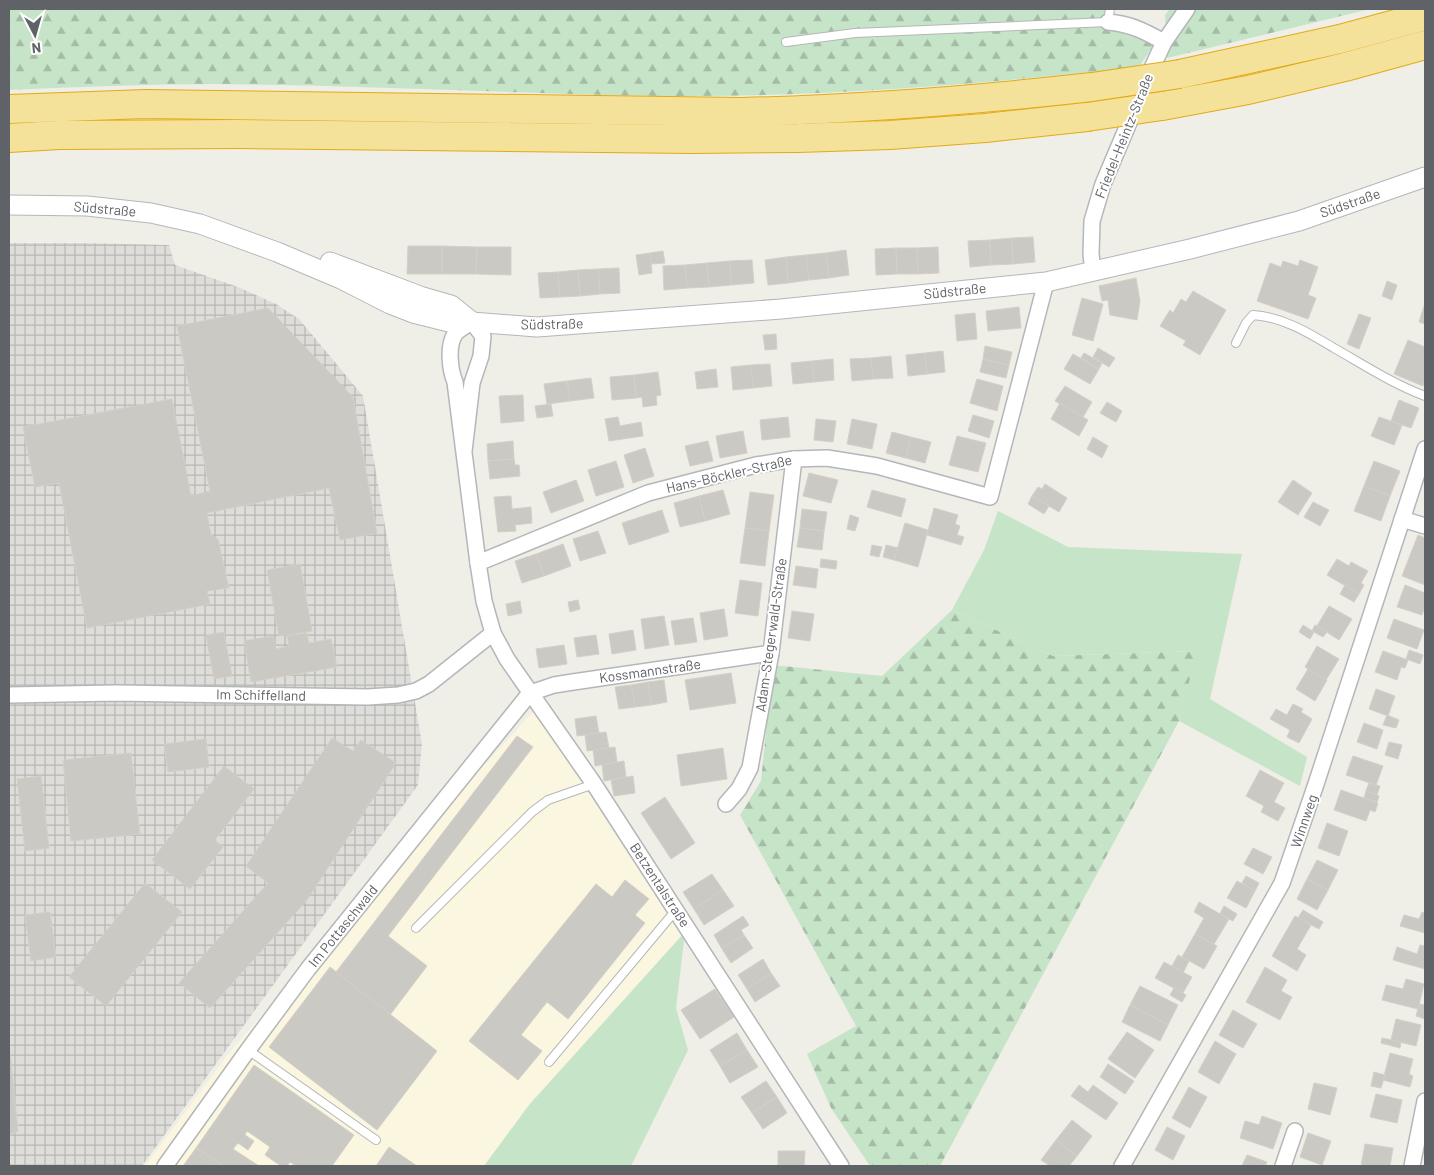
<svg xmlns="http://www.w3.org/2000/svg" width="1434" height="1175" font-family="Barlow,sans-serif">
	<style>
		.commercial { fill: #fbf6e0 }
		.industrial { fill: url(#industrial-grid) }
		.green { fill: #c6e4c8 }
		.forest { fill: url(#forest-firs) }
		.building { fill: #cbc9c4; stroke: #d4d0c6 }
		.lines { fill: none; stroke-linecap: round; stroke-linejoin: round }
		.service-casing { stroke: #b4b7ba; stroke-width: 10 }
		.minor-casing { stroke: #b4b7ba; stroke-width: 18 }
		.tertiary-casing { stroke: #b4b7ba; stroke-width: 21 }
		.motorway-casing { stroke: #e2ab15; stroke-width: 30 }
		.service { stroke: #fff; stroke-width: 8 }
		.minor { stroke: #fff; stroke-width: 15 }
		.tertiary { stroke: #fff; stroke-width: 19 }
		.motorway { stroke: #f4e19a; stroke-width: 28 }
		.motorway-bridge-casing { stroke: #e2ab15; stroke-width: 30; stroke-linecap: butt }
		.motorway-bridge { stroke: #f4e19a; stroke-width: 28 }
		.labels { text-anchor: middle; stroke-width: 4; stroke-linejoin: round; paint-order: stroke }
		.street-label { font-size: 14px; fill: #5f6266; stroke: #fff }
	</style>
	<defs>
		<pattern id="industrial-grid" width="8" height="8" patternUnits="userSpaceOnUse" patternTransform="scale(1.25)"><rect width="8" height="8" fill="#deddd9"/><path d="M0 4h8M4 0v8" fill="none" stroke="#b7b7b4"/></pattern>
		<pattern id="forest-firs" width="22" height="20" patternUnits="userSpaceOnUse" patternTransform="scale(1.25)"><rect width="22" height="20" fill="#c6e4c8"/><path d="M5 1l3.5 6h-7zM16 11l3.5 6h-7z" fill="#a4bca6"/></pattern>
	</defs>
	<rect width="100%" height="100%" fill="#efeee7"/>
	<!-- commercial -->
	<polygon class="commercial" points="535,710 685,932 529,1105 484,1166 145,1166 229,1053 410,845"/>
	<!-- industrial -->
	<polygon class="industrial" points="9,243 85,243 169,245 175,265 238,287 276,304 299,319 363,396 422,744 418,785 142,1166 9,1166"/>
	<!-- green -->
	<g class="green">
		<polygon points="998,511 1068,547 1242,554 1210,699 1307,757 1300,786 1179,721 1196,651 1053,656 952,610 984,550"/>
		<polygon points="685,932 676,1008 688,1050 631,1166 484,1166 529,1105"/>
	</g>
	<!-- forest -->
	<g class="forest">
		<path d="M 9,9 L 1109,9 L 1117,31 L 1159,37 L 1139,67 C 983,84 826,97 668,96 C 517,94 365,85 213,84 C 145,84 77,87 9,90 Z"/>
		<polygon points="1170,9 1370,9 1167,58 1165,15"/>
		<polygon points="952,610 1053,656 1197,651 1179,721 940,1166 870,1166 831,1108 807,1054 856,1026 740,815 761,781 773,665 882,676"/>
	</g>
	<!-- building -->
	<g class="building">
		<polygon points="1033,237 1035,262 1013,264 1012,238"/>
		<polygon points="1012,238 1013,264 991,265 990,240"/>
		<polygon points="990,240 991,265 970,267 968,241"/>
		<polygon points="408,246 442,246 442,274 407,274"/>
		<polygon points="442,246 477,247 476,274 442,274"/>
		<polygon points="477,247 511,247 511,275 476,274"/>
		<polygon points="938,247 939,273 918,274 917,248"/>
		<polygon points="896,248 897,274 876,275 875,249"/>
		<polygon points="896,248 917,248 918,274 897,274"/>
		<polygon points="846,250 849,275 829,278 826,253"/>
		<polygon points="663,251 665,263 651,264 650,253"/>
		<polygon points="650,253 652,273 639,275 636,255"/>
		<polygon points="826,253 829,278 809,280 806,255"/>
		<polygon points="806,255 809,280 788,283 786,257"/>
		<polygon points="786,257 788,283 768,285 765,260"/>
		<polygon points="752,260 754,283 731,285 730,261"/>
		<polygon points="1300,260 1318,267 1308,295 1316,298 1308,319 1257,301 1270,263 1281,267 1283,261 1298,266"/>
		<polygon points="730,261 731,285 709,287 707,263"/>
		<polygon points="707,263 709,287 687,288 685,265"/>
		<polygon points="685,265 687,288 664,290 663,266"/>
		<polygon points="619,268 620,293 600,294 598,269"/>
		<polygon points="598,269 600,294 580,296 578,270"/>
		<polygon points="578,270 580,296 560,297 558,272"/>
		<polygon points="558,272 560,297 540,298 538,273"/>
		<polygon points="1136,278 1140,301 1137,320 1110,315 1108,300 1102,301 1099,286"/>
		<polygon points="1387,281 1397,285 1392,300 1382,296"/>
		<polygon points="1193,291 1226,310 1200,355 1183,345 1186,341 1160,326 1170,310 1173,313 1181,299 1186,302"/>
		<polygon points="1082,298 1103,304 1093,341 1072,335"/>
		<polygon points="1425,303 1425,324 1419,322"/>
		<polygon points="1019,307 1021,328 988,331 986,311"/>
		<polygon points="268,308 353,397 377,533 340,540 329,488 207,513 211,535 218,539 229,588 207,591 210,604 87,628 59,483 35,487 23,427 172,399 191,496 210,491 177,326"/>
		<polygon points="975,313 977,339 957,341 955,315"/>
		<polygon points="1359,314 1371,318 1359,349 1347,344"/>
		<polygon points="776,334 777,349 765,350 763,335"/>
		<polygon points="1408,340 1425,347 1425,381 1423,386 1394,374"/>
		<polygon points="985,346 1012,352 1009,365 983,359"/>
		<polygon points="1098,348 1115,358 1109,367 1093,357"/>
		<polygon points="943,351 945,372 927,374 925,353"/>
		<polygon points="925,353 927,374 908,376 906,355"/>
		<polygon points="1084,353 1102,363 1099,369 1081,358"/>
		<polygon points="1073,354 1099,369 1090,384 1064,369"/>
		<polygon points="891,356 893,378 873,379 871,358"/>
		<polygon points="871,358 873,379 852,381 850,359"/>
		<polygon points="833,359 834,380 814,382 812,361"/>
		<polygon points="983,359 1009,365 1006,378 980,372"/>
		<polygon points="812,361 814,382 793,384 791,363"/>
		<polygon points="770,364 772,386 753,388 751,365"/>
		<polygon points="751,365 753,388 733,390 731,367"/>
		<polygon points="716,369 718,387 697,389 695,372"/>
		<polygon points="658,372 661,395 656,396 657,405 643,407 642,397 636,398 634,375"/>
		<polygon points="634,375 636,398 612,400 610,377"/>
		<polygon points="591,378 594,398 570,401 567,381"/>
		<polygon points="977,379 1003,386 997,411 970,403"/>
		<polygon points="567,381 570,401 547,404 544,384"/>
		<polygon points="1065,386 1092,402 1083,417 1055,401"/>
		<polygon points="523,395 524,421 501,423 499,396"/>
		<polygon points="1399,400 1419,408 1411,428 1391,421"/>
		<polygon points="1107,402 1122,411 1116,422 1100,413"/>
		<polygon points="1060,403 1088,420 1079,436 1051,419"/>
		<polygon points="551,404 553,416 537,418 535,406"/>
		<polygon points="973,415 994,421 989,438 968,431"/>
		<polygon points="618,417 620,426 641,422 643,436 609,441 605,419"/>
		<polygon points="788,417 790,437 762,440 760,420"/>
		<polygon points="1379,417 1402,425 1394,445 1371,436"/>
		<polygon points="816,419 836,421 833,442 814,440"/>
		<polygon points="852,419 877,424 872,449 847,444"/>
		<polygon points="743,431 747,453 720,458 716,436"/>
		<polygon points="892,432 911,437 906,458 886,453"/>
		<polygon points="957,436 986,443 978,472 949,465"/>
		<polygon points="911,437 931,442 925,463 906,458"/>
		<polygon points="1093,437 1108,446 1102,458 1087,449"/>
		<polygon points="513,441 514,459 488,461 487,444"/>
		<polygon points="708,441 713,461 690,466 685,446"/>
		<polygon points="645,448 654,476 633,483 624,455"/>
		<polygon points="514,459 515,465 519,465 520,476 490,479 488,461"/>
		<polygon points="616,461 624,487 596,496 588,470"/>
		<polygon points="1374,461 1400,471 1390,496 1364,486"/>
		<polygon points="809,473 838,480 831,503 803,496"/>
		<polygon points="576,480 584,501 551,513 543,492"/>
		<polygon points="1293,480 1312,493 1298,515 1278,502"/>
		<polygon points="1045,484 1067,498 1059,512 1032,496 1038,487 1042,489"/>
		<polygon points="1364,486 1390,496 1381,521 1354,511"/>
		<polygon points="723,490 730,514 705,521 699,496"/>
		<polygon points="872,490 906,499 901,517 867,507"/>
		<polygon points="750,492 774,495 769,531 745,528"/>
		<polygon points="511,496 512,509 531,507 532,523 515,525 516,531 498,532 494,497"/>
		<polygon points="699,496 705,521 680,527 674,503"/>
		<polygon points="1032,496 1049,506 1044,514 1028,504"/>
		<polygon points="1313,502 1329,510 1320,526 1304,517"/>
		<polygon points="934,508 958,515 955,524 960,526 957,535 964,537 961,545 927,535"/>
		<polygon points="802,509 827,512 824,531 800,528"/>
		<polygon points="662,510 669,532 629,545 622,523"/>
		<polygon points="850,515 859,518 855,531 847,529"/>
		<polygon points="905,523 928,530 918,567 894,560"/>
		<polygon points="745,528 769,531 765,566 740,563"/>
		<polygon points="800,528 824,531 822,550 797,547"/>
		<polygon points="598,531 606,553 580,561 573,539"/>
		<polygon points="1418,535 1425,538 1425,585 1402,576"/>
		<polygon points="563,544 571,566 544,576 536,554"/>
		<polygon points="872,545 882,547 879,557 870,555"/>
		<polygon points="886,545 898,548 894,560 883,557"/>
		<polygon points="536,554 544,576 522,583 515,561"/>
		<polygon points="821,559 837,561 836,569 820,567"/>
		<polygon points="1337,559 1349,566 1351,562 1368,571 1361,583 1364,585 1359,594 1327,575"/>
		<polygon points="300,564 312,631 279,636 267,570"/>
		<polygon points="796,566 818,569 816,588 793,585"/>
		<polygon points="740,580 762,583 758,616 735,613"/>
		<polygon points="1345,585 1359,594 1354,602 1340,594"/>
		<polygon points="1405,585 1425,593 1425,606 1422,615 1397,607"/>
		<polygon points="578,600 580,609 570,612 568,602"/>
		<polygon points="520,601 522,613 508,616 506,604"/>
		<polygon points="1329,606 1352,619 1339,640 1317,626"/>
		<polygon points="724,609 728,636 704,640 700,613"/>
		<polygon points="792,611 814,614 810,641 788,638"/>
		<polygon points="664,616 669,645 645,649 641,619"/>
		<polygon points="693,618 697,642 675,645 671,621"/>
		<polygon points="1394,619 1424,630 1417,649 1387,638"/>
		<polygon points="1303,625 1314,632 1310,639 1299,632"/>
		<polygon points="1315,625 1327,632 1323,637 1312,631"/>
		<polygon points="633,630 636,650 612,654 609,634"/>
		<polygon points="224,632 232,676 214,679 206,635"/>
		<polygon points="307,633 309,643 331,639 337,667 251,682 244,641 273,636 276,649 289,646 287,636"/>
		<polygon points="596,635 599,654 577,657 574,638"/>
		<polygon points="564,645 567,664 539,668 536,649"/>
		<polygon points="1317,646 1339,659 1326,680 1305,667"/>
		<polygon points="1409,650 1423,655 1420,664 1406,659"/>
		<polygon points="1383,651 1408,660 1405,668 1401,667 1397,680 1375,672"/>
		<polygon points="1308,669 1327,680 1315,701 1296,689"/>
		<polygon points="731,673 736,703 690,710 685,680"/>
		<polygon points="664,680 667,702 651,705 648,682"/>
		<polygon points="648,682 651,705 635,707 631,685"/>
		<polygon points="631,685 635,707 619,709 615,687"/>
		<polygon points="1376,689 1395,696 1388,716 1369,709"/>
		<polygon points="1293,704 1303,709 1301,712 1312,719 1299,743 1287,737 1290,730 1270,719 1276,709 1287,715"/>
		<polygon points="1387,715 1399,720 1396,728 1383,725"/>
		<polygon points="596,716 599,733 577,736 575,719"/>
		<polygon points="1364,723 1383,730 1377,749 1357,742"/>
		<polygon points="606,732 609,748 587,751 585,735"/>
		<polygon points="517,736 533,747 388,936 427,966 390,1015 336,972"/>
		<polygon points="332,738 353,751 361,740 396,763 307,900 210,1008 179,983 268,883 246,866"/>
		<polygon points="206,739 209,767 168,772 164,744"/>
		<polygon points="1389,742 1402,745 1398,759 1385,755"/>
		<polygon points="615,747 617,762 595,766 593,750"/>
		<polygon points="723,748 727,779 681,786 677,755"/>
		<polygon points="131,753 140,834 71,841 63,760"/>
		<polygon points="1353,756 1383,766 1376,785 1346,775"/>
		<polygon points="624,761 626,777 604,781 602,765"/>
		<polygon points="224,766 254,789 215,840 223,847 190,889 152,860"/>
		<polygon points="1260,770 1284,783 1274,802 1285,808 1278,821 1261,812 1264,806 1246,796"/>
		<polygon points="41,776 49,848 25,851 17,779"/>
		<polygon points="633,776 635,793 614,796 611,780"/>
		<polygon points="1369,783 1380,786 1377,795 1366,791"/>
		<polygon points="1341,790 1378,803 1375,812 1370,810 1366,821 1334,810"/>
		<polygon points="1366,791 1379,796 1377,802 1364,798"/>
		<polygon points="665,797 695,843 671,859 641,813"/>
		<polygon points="1327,823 1348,831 1339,856 1318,848"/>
		<polygon points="1253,848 1272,857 1263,874 1244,864"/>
		<polygon points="1317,860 1338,870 1328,890 1307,879"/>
		<polygon points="712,874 723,890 694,909 683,892"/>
		<polygon points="1246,876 1259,883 1255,891 1242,883"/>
		<polygon points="1307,879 1328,890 1317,910 1297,899"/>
		<polygon points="625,880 649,899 635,915 645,923 568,1019 547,1002 521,1035 542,1051 518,1080 469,1041 596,884 612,897"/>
		<polygon points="1237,881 1255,891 1246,908 1227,898"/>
		<polygon points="145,883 182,912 106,1006 69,977"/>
		<polygon points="723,890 734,906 704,925 694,909"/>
		<polygon points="1199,902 1229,919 1214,944 1195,934 1204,918 1194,912"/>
		<polygon points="1224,906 1237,914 1233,921 1220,914"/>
		<polygon points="1303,910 1323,922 1319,929 1298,918"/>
		<polygon points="50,912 56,957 31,961 25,915"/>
		<polygon points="1422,912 1425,913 1425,933 1400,926 1404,915 1419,919"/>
		<polygon points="743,916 749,925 741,930 744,935 722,949 714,935"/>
		<polygon points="1295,916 1311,925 1297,949 1306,955 1297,971 1272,956"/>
		<polygon points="1195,934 1217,946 1204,969 1182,957"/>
		<polygon points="744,935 753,948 731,963 722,949"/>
		<polygon points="1420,945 1425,946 1425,969 1393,960 1397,947 1417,954"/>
		<polygon points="1178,955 1189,961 1183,973 1172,966"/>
		<polygon points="763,959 771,973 747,989 738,975"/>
		<polygon points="1164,962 1192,977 1183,993 1155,978"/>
		<polygon points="330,967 437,1051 377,1130 269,1047"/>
		<polygon points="1265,967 1287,980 1281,991 1292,997 1280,1020 1246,1002"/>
		<polygon points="771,973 780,986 755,1002 747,989"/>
		<polygon points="1406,979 1424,984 1418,1009 1382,1000 1386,985 1403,989"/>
		<polygon points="1140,986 1178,1005 1168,1025 1130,1005"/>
		<polygon points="1174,988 1186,995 1182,1002 1170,995"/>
		<polygon points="715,989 734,1017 700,1039 681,1010"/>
		<polygon points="1419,1004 1425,1005 1425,1019 1416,1016"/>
		<polygon points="1130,1005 1168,1025 1160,1041 1122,1022"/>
		<polygon points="1233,1010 1257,1024 1243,1048 1219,1035"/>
		<polygon points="1396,1019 1421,1025 1416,1046 1391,1040"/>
		<polygon points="1127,1032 1154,1050 1135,1078 1108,1059"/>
		<polygon points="737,1033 747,1050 720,1066 710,1050"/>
		<polygon points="1382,1038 1401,1042 1400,1048 1381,1043"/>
		<polygon points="1215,1041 1236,1054 1219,1084 1198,1072"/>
		<polygon points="9,1042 18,1131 9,1135"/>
		<polygon points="747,1050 758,1067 730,1083 720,1066"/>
		<polygon points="1390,1053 1413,1059 1409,1074 1413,1076 1410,1087 1383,1080"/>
		<polygon points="1108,1064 1134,1081 1125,1094 1100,1077"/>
		<polygon points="254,1065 354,1135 332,1166 296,1166 290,1162 287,1166 281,1166 265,1155 270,1147 247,1131 245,1135 254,1141 248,1150 238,1143 233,1149 259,1166 224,1166 196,1148"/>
		<polygon points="1374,1072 1385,1075 1381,1088 1371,1086"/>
		<polygon points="766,1081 777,1097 752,1113 741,1097"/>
		<polygon points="1314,1083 1337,1088 1330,1115 1308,1109"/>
		<polygon points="1079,1085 1088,1092 1093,1085 1118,1103 1106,1120 1071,1096"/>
		<polygon points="1189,1087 1207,1097 1190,1128 1172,1118"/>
		<polygon points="1376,1094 1402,1100 1397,1123 1370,1117"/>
		<polygon points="777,1097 787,1113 763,1129 752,1113"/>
		<polygon points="1262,1116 1282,1123 1273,1149 1240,1138 1245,1121 1259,1125"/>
		<polygon points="1072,1120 1092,1136 1077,1156 1056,1140"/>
		<polygon points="1167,1127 1185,1136 1173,1160 1155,1150"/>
		<polygon points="1308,1133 1331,1141 1322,1165 1300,1157"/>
		<polygon points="1056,1140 1077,1156 1069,1166 1050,1166 1041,1160"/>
		<polygon points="1365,1144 1393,1148 1390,1166 1361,1166"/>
		<polygon points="389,1147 417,1166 376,1166"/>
		<polygon points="196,1148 224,1166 183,1166"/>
		<polygon points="778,1151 805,1151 804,1166 778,1166"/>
		<polygon points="1247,1155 1267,1162 1265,1166 1242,1166"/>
	</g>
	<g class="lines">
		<defs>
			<g id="service">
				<polyline points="786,42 855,33 1108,22 1110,9"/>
				<path d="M 1236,343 L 1246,323 L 1253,315 C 1283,317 1309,333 1334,348 C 1364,365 1393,384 1425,396"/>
				<polyline points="416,928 532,812 548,800 594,784"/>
				<polyline points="248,1050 376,1140"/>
				<polyline points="549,1062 676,910"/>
			</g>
			<g id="minor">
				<path d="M 1108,22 C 1131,24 1144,31 1164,42"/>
				<polyline points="1145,83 1164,42 1187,9"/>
				<polyline points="1093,272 1091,254 1092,221 1103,184 1136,106"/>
				<path d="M 464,451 L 472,383 L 481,356 L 483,336 L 472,322 C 467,325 459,329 455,334 C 447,346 450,370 455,382 L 478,563 L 484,601 L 493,633 L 507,659 L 594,784 L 841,1166"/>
				<polyline points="1402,519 1425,526"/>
				<polyline points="478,563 648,493 756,465 794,459 827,458 877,466 990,497 1046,282"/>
				<polyline points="530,693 554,685 573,682 771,653"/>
				<polyline points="9,695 116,693 368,697 398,695 416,691 429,684 493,633"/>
				<polyline points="726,804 739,789 750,768 771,653 794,459"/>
				<polyline points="165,1166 248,1050 308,969 530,693"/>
				<polyline points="1122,1166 1282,883 1316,784 1425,449"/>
				<polyline points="1283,1166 1295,1131"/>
				<polyline points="1412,1166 1425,1101"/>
			</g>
			<g id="tertiary">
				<polyline points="9,205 87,206 151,213 200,224 277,252 341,279 390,304 413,313 453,323 472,322 537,327 781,309 1046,282 1190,249 1299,221 1425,177"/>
				<polyline points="330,262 420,296 451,305 472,322"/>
			</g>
			<g id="motorway">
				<polyline points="1180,74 1340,39 1425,16"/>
				<polyline points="1162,106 1248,90 1345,67 1425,45"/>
				<path d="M 9,109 L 146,104 L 742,112 C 860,109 976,100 1092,87"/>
				<polyline points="9,138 59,135 239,134 692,139 798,138 890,135 985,128 1087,117"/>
			</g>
		</defs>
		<!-- service casing -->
		<use href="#service" class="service-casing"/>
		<!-- minor casing -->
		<use href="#minor" class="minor-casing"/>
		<!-- tertiary casing -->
		<use href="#tertiary" class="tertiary-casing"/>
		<!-- motorway casing -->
		<use href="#motorway" class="motorway-casing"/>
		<!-- service -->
		<use href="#service" class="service"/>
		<!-- minor -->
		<use href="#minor" class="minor"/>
		<!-- tertiary -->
		<use href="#tertiary" class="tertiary"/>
		<!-- motorway -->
		<use href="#motorway" class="motorway"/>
		<defs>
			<g id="motorway-bridge">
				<polyline points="1092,87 1180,74"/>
				<polyline points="1087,117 1162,106"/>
			</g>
		</defs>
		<!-- motorway-bridge casing -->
		<use href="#motorway-bridge" class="motorway-bridge-casing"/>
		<!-- motorway-bridge -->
		<use href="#motorway-bridge" class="motorway-bridge"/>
	</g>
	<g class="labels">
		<!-- street labels -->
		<g class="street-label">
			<text transform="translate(1124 136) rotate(-68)" y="5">Friedel-Heintz-Straße</text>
			<text transform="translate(1350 203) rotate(-19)" y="5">Südstraße</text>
			<text transform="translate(105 209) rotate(5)" y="5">Südstraße</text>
			<text transform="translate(955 291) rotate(-6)" y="5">Südstraße</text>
			<text transform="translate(552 324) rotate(-1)" y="5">Südstraße</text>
			<text transform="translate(729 474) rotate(-13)" y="5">Hans-Böckler-Straße</text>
			<text transform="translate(771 635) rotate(-82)" y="5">Adam-Stegerwald-Straße</text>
			<text transform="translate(650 671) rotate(-8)" y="5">Kossmannstraße</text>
			<text transform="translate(261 695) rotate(1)" y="5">Im Schiffelland</text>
			<text transform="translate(1304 821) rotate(-71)" y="5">Winnweg</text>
			<text transform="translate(660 885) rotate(57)" y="5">Betzentalstraße</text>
			<text transform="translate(343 926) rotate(-51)" y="5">Im Pottaschwald</text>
		</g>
	</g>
	<!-- border -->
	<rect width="1434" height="1175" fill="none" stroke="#5f6266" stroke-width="20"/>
	<!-- north arrow -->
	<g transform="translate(35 35) rotate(174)" stroke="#ffffff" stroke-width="4" paint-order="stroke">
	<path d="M0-4L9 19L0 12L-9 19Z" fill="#5f6266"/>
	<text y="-8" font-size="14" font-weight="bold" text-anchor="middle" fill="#5f6266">N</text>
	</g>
</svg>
